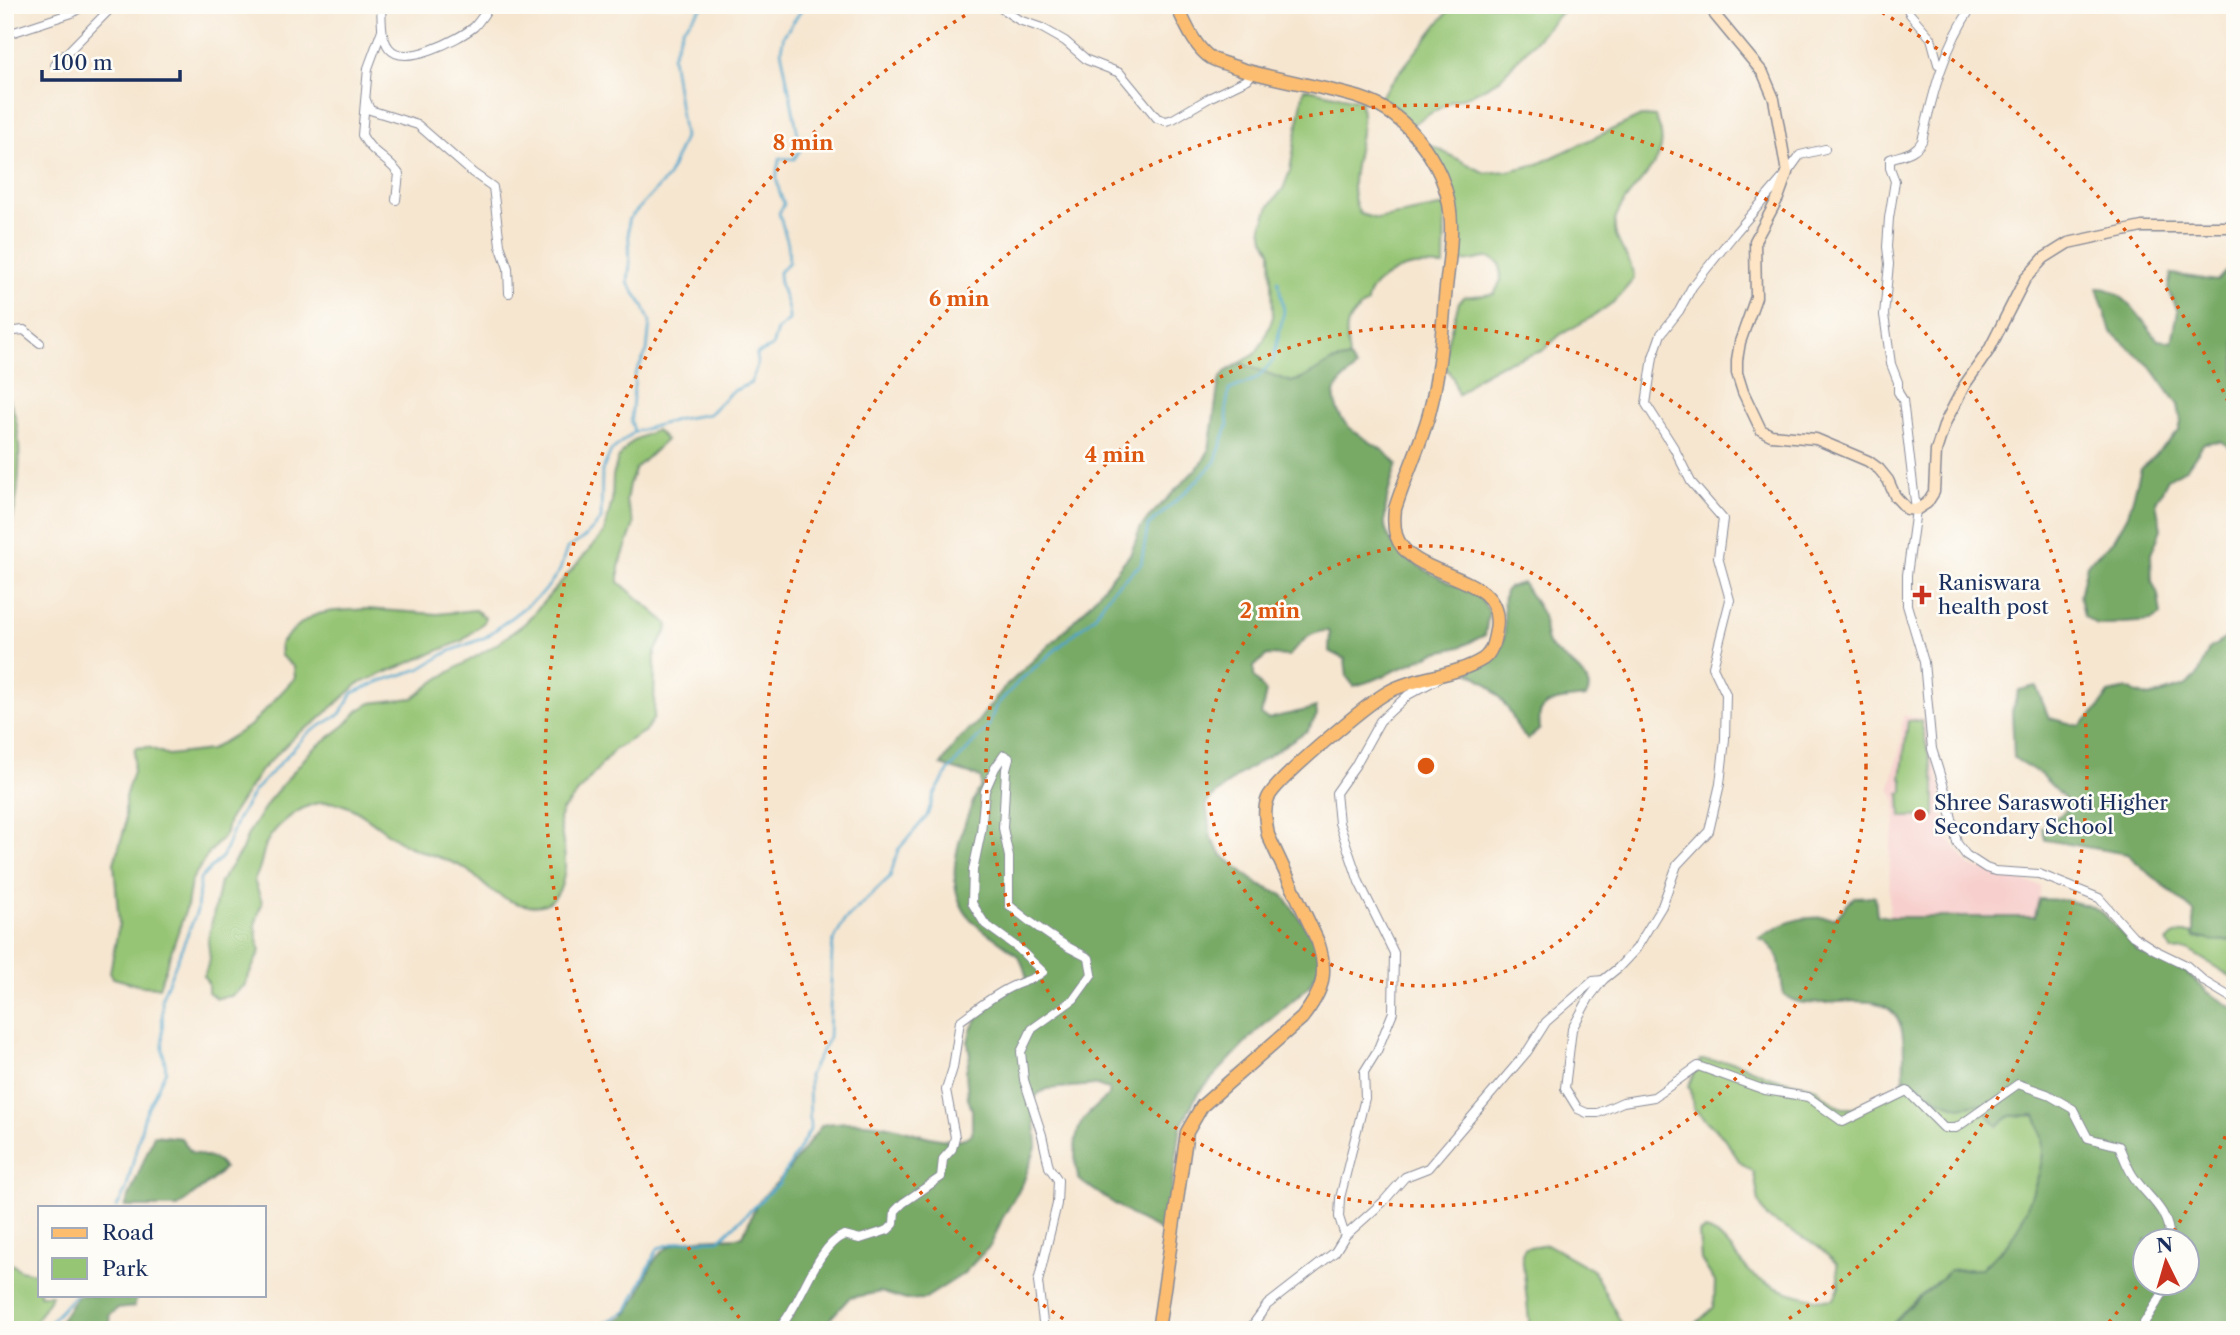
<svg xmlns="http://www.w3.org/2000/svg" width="2240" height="1335" font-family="'Libre Caslon Text',serif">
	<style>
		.built { fill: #f7d0cd }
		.green { fill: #96c574; stroke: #587a69; stroke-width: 2 }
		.forest { fill: #78aa66; stroke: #4a6c62; stroke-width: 2; fill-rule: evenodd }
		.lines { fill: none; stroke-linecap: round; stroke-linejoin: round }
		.stream { stroke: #50a6cc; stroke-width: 2.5 }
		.street-casing { stroke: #888a97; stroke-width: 10 }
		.secondary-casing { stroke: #888a97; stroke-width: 13 }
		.primary-casing { stroke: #888a97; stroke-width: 15 }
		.street { stroke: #fff; stroke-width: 8 }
		.secondary { stroke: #fee5c5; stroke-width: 10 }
		.primary { stroke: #fcbd6f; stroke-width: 12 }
		.ring { fill: none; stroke: #de5710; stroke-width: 3.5; stroke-dasharray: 3.5 7 }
		.poi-dot { fill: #c8321e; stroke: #fdfcf7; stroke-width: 2.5 }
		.labels { text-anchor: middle; stroke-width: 5; stroke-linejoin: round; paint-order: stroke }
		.poi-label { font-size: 21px; fill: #1b2f5e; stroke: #fdfcf7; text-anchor: start }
		.centre { fill: #de5710; stroke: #fdfcf7; stroke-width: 3.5 }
		.ring-label { font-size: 21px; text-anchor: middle; font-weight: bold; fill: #de5710; stroke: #fdfcf7; stroke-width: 5; stroke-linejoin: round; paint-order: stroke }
	</style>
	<rect width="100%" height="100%" fill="#fdfcf7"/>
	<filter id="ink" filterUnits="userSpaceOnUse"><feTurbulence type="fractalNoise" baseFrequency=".0143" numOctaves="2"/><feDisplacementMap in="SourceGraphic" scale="14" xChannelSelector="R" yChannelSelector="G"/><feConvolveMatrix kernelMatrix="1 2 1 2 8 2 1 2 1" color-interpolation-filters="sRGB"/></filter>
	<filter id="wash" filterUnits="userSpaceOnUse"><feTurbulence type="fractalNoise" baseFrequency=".00686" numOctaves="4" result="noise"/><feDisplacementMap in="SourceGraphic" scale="28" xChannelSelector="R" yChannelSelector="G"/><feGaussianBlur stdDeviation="1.57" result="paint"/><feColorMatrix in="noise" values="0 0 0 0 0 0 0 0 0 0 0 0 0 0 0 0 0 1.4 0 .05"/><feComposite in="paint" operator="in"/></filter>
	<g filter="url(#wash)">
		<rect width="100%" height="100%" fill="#f6e6d0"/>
		<!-- built -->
		<polygon class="built" points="1903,715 1924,719 1941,789 1946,836 1970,866 2041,886 2035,917 1889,917 1890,845 1895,829 1896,801 1890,788 1901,744"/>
		<!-- green -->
		<g class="green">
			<polygon points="1453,5 1568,5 1499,80 1471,95 1452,101 1411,125 1399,112 1379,98"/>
			<path d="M 1304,88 L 1361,101 C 1361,109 1363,117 1362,124 C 1360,154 1344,186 1360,214 L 1377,219 L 1445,206 L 1444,266 C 1434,266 1424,265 1414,266 C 1397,268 1367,284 1367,303 C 1341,322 1346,328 1349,358 L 1331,362 L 1302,379 L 1291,382 L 1240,363 L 1254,355 L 1263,342 L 1273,317 L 1271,251 L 1264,239 L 1262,226 L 1269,206 L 1283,189 L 1290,171 Z"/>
			<path d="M 1641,116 L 1655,117 C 1680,162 1628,182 1616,218 C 1609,240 1633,257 1634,279 L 1615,301 L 1594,316 L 1560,335 L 1542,351 L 1502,364 L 1478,377 L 1458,395 L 1453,378 L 1444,365 L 1447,343 L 1459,302 L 1463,297 L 1494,294 L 1501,281 L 1500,264 C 1487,254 1484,259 1470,261 C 1464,262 1457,261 1451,260 L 1455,206 L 1447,176 L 1426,143 L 1485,173 L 1508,171 L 1538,164 Z"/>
			<path d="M 5,392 C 27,425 21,507 5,542 Z"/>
			<path d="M 656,430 L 666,440 L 636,468 L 629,484 L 626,501 L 634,524 L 619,567 L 619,582 L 667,623 L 668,628 L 655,652 L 654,718 L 645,731 L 614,750 L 562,811 L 559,819 C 561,834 566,852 565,867 C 561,917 525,912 492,891 C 483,885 476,876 467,870 C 449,858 427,855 408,846 C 375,830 350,790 308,806 C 294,812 276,826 268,840 C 261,852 263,867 254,880 L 262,902 L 255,926 L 260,951 L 244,986 L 231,996 L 216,998 L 208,992 L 208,983 L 204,976 L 210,959 L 208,941 L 220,882 L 242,850 L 248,834 L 270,799 L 311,751 L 345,725 L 359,710 L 371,703 L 413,698 L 438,679 L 497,644 L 525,623 L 604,533 L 612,501 L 613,476 L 618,459 L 626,448 L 634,440 Z"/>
			<path d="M 366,609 L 437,614 L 475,610 L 485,617 L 484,622 L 462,641 L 358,684 L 315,723 L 297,734 L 261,770 L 229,819 L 225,835 L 209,853 L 191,881 L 187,906 L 159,987 L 142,986 L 113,978 L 110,972 L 119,924 L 114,863 L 125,827 L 125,797 L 133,771 L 135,748 L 148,747 L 168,755 L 210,750 L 251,725 L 295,678 L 294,667 L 281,656 L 280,644 C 313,607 319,613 366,609 Z"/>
			<polygon points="1908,720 1921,721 1935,784 1935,816 1901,817 1900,793 1903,792 1903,780 1901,779"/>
			<polygon points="2181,933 2193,933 2194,937 2215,941 2235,940 2235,979 2188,950 2173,951 2167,942 2173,936"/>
			<path d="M 1700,1060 L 1734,1062 L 1771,1077 L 1814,1087 L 1837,1106 L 1843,1108 L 1852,1108 L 1889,1092 L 1900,1086 L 1904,1077 L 1940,1100 L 1980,1103 L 2010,1116 L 2035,1115 C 2040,1126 2043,1138 2043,1151 C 2043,1172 2020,1230 2006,1246 C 1998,1254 1989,1260 1982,1269 L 1950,1270 L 1901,1314 L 1889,1330 L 1689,1330 L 1714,1307 L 1715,1282 L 1701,1260 L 1699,1233 L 1705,1230 C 1725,1234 1737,1260 1752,1274 C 1766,1287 1815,1303 1834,1299 L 1839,1287 L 1837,1264 L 1817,1246 L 1767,1218 L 1759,1202 L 1754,1173 L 1740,1162 L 1724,1138 L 1693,1108 L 1691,1090 L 1688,1087 Z"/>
			<polygon points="1547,1244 1593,1270 1625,1330 1530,1330 1522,1254 1525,1248"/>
			<polygon points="5,1259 20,1270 40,1274 40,1295 52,1295 30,1330 5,1330"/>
		</g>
		<!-- forest -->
		<g class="forest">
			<path d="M 2235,261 L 2235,451 L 2220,441 L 2204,443 L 2187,468 L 2168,479 L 2156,502 L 2161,529 L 2151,554 L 2152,581 L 2158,594 L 2161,615 L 2151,621 L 2097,625 L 2084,616 L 2080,596 L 2087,564 L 2114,540 L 2128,515 L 2141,469 L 2179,431 L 2181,421 L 2178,405 L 2151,367 L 2111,332 L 2097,288 C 2122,286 2143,322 2158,340 L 2172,342 L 2178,311 L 2168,288 L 2171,274 L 2217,281 Z"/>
			<path d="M 1349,358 L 1356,368 L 1341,382 L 1334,393 C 1337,437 1375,436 1397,464 C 1391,483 1384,502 1385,523 C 1385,550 1429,573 1450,583 C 1471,593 1476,591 1489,611 L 1485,635 L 1460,647 L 1434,653 L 1374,680 L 1354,686 L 1347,677 L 1345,659 L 1329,651 L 1330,633 L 1328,631 C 1310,630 1300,644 1289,656 L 1267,655 L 1254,667 L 1254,677 L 1266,692 L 1261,715 L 1268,719 C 1286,713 1297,714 1316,707 L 1317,715 L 1308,730 L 1236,777 L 1206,803 L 1211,838 L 1221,854 L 1259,885 L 1283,895 L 1317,942 L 1320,966 L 1309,986 L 1256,1032 L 1198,1093 L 1181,1126 L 1165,1233 L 1137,1219 L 1079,1180 C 1074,1162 1072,1134 1084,1119 C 1091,1110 1101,1103 1109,1095 L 1109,1089 L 1095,1085 L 1047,1089 L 1038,1094 L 1033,1101 L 1037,1144 L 1023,1183 L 1002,1219 L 991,1245 L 963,1274 L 924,1299 L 906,1300 L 881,1292 L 849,1298 L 820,1330 L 593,1330 C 603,1324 620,1322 627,1313 C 644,1295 646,1261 667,1248 C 688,1235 720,1240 743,1236 L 757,1203 L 786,1173 L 822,1125 C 841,1121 862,1122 882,1125 C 906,1127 950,1151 972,1134 L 972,1110 L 968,1098 L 966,1071 L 970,1055 L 968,1042 L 971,1029 L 978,1017 L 991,1002 L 1027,978 C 1025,972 1023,963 1019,958 C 1012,948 991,936 980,928 C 935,893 960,834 977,792 L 981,787 L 981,779 L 979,777 L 941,765 L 957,741 L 975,725 L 1004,688 L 1058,637 L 1088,606 L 1131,553 L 1140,529 L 1148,518 L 1202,463 L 1209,450 L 1219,381 L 1225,372 L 1240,363 L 1291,382 L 1302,379 L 1331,362 Z"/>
			<path d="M 1523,583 C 1528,593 1540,608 1543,616 C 1545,626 1544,641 1551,648 C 1563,659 1599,679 1586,697 C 1573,699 1549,698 1541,711 C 1538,716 1540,724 1540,729 L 1528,739 C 1518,733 1517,726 1512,716 C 1502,698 1488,681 1468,672 C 1479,665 1492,659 1500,648 C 1511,634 1498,596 1507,589 C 1511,586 1519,584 1523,583 Z"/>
			<polygon points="2229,636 2235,640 2235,940 2215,941 2194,937 2194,912 2127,854 2045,840 2042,827 2066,811 2067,801 2040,774 2014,758 2012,711 2019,690 2036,686 2049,718 2080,726 2098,709 2109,693 2127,689 2149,697 2185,686 2198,675 2209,649"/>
			<path d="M 1875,896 L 1877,915 L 1889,917 L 2035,917 L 2039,899 L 2064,900 L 2089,906 L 2103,913 L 2138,951 L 2186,972 L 2209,993 L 2235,1009 L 2235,1330 L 1889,1330 L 1902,1314 L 1950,1270 L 1982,1269 C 1989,1260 1998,1254 2006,1246 C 2020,1230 2042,1173 2043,1151 C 2043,1138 2040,1126 2035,1115 L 2010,1116 L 1997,1126 L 1980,1104 L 1959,1107 L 1940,1100 L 1904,1077 C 1903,1062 1906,1042 1901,1027 C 1885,976 1808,1021 1784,994 C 1777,968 1787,954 1759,938 C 1791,919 1799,916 1836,918 L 1854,897 ZM 2146,1240 L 2188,1240 L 2188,1282 L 2146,1282 Z"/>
			<path d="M 154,1135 L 181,1138 L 191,1152 L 216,1160 L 224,1168 C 210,1185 193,1193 178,1207 L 125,1207 Z"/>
			<polygon points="78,1295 138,1295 134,1307 117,1309 109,1315 112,1330 54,1330"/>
		</g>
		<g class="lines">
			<!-- stream -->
			<g class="stream">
				<polyline points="634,431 631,421 635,375 647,351 650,322 643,305 628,283 630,263 628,220 668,177 684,137 672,56 683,28 704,5"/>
				<path d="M 117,1207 L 126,1190 L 145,1114 L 166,1070 L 163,1051 L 162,997 L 197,911 L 200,879 L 223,856 L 237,820 L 254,791 L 307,734 L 340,714 L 353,693 L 381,681 L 420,669 L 448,652 L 486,637 L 544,592 L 560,570 L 567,548 L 583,539 L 601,520 L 602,471 L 611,451 L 634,432 L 679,419 L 709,414 L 731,392 L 751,383 L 757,365 L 757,354 L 772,347 L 777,330 L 789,321 C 790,300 779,294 779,272 L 789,262 L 788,244 L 779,213 L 784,204 C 777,187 774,176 780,158 L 794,159 L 801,149 L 781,50 L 784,35 L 805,5"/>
				<polyline points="43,1330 75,1295"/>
				<polyline points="591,1330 627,1311 658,1248 683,1241 719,1240 779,1183 810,1130 809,1075 829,1037 832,952 833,943 844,921 890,877 898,850 927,816 934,795 949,770 988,727 996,706 1019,681 1094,617 1112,590 1141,564 1148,526 1194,484 1215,462 1228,425 1226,408 1229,390 1256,379 1273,361 1284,311 1278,281"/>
			</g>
		</g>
	</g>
	<g filter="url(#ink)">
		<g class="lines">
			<defs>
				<g id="street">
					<path d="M 381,5 C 382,19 380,36 389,48 C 404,68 459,39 474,27 C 480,21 485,12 491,5"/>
					<polyline points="996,5 1019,20 1042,28 1065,41 1087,60 1120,73 1157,118 1166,121 1173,119 1211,97 1248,79 1253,72"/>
					<polyline points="1906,5 1910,14 1931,38 1938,64 1943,63"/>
					<path d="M 1973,5 C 1944,47 1933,93 1922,141 C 1915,154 1903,154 1890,159 L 1890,168 L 1895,181 L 1889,218 L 1887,247 L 1889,264 L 1884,315 L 1891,364 L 1898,382 L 1898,392 L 1903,400 L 1916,510 L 1907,575 L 1907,605 L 1924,662 L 1932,749 L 1948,800 L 1957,843 L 1966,855 L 1986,868 L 1995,871 L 2039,874 L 2099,898 L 2133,936 L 2155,950 L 2186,965 L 2205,982 L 2235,1000"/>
					<path d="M 382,30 L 368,68 L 362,135 C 370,152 388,159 399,174 L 396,200"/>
					<polyline points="5,35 72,13 85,5"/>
					<polyline points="55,65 114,5"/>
					<polyline points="366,100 370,110 418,125 473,173 493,187 500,245 508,268 509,293"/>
					<path d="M 1825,149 L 1800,155 L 1787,173 L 1736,232 L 1692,287 L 1679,311 L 1661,334 L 1653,357 L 1646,404 L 1674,448 L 1691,482 L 1723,519 L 1718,557 L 1730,600 L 1713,667 L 1726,694 L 1725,739 L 1720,784 L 1709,831 L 1677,865 L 1662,906 L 1636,949 L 1618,968 L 1603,980 L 1589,998 L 1572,1029 L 1565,1088 L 1578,1109 L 1587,1113 L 1598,1113 L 1623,1102 L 1654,1097 L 1698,1066 L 1765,1090 L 1808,1097 L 1843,1122 L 1907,1091 L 1944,1128 L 1956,1128 L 2018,1084 L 2047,1094 L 2073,1109 L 2088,1138 L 2119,1146 C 2123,1155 2127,1167 2133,1176 C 2149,1200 2168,1207 2170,1240"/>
					<polyline points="5,332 24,330 40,343"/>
					<polyline points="1345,1236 1383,1202 1405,1177 1428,1168 1527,1052 1546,1022 1593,981 1603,980"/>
					<path d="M 777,1330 C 801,1307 814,1248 844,1235 L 860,1239 L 888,1230 L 894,1224 L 895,1211 L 903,1203 L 941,1177 L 943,1159 L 952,1149 L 955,1137 L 946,1090 L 953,1068 L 960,1021 C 975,1010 990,998 1007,989 C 1019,982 1032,981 1043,972 L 1018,948 L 985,924 L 972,903 L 973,870 L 981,832 L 985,791 L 995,768 L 1004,755 L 1009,758 L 1006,769 L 1003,828 L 1009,857 L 1009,905 C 1034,926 1060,944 1089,958 L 1092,974 L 1074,999 L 1032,1029 L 1021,1052 L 1024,1080 L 1042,1135 L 1049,1167 L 1058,1180 L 1057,1204 L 1038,1282 L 1044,1330"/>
					<polyline points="1249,1330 1267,1305 1335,1252 1345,1236 1339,1217 1340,1198 1365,1098 1364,1072 1377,1051 1393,1012 1394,953 1359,882 1339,823 1336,793 1355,766 1380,721 1408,695 1436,680"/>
					<polyline points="2145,1330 2144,1323 2170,1282"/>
				</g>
				<polyline id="secondary" points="1712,5 1715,15 1763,73 1774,99 1787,173 1778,198 1755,241 1756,297 1740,342 1737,360 1737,373 1743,392 1761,430 1771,435 1816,439 1868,461 1879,469 1888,480 1895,496 1907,509 1916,510 1927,503 1934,492 1936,451 1945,423 1964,386 1989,350 2025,279 2044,258 2068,243 2142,227 2235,227"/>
				<path id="primary" d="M 1158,1330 L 1187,1132 L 1202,1106 L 1302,1018 C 1322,992 1329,975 1318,942 L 1268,835 C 1266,823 1263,810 1268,798 C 1276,780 1368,703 1388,692 C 1417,676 1454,677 1483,659 C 1492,653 1494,641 1496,630 C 1507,569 1411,583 1396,535 C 1394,527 1394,517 1395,509 C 1405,477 1420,446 1429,414 C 1439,377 1442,336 1445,298 C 1447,274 1452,248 1451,224 C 1450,171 1411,114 1360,98 C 1321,86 1280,81 1241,69 C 1231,65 1220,63 1211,58 C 1194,47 1185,22 1176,5"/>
			</defs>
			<!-- street casing -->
			<use href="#street" class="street-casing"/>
			<!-- secondary casing -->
			<use href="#secondary" class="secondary-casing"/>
			<!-- primary casing -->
			<use href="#primary" class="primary-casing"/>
			<!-- street -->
			<use href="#street" class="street"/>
			<!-- secondary -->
			<use href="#secondary" class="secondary"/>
			<!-- primary -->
			<use href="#primary" class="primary"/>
		</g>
	</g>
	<!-- distance rings -->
	<g class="ring">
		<circle cx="1426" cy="766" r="220"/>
		<circle cx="1426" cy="766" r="440"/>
		<path d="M1081 1330A661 661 0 1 1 1771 1330"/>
		<path d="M2234 1117A881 881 0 0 1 2169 1239M2143 1278A881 881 0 0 1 2106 1326M746 1326A881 881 0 0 1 979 7M1873 7A881 881 0 0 1 2234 415"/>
	</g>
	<!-- markers -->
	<g class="poi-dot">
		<path d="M1918.5 584.5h7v7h7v7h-7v7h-7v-7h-7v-7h7z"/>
		<circle cx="1920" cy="815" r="7"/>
	</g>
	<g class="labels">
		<!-- poi labels -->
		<g class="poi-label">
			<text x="1938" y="590">Raniswara<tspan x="1938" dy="24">health post</tspan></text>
			<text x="1934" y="810">Shree Saraswoti Higher<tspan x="1934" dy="24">Secondary School</tspan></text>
		</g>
	</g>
	<circle cx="1426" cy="766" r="10" class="centre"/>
	<g class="ring-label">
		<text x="803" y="150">8 min</text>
		<text x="959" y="306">6 min</text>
		<text x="1115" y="462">4 min</text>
		<text x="1270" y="618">2 min</text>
	</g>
	<!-- margin -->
	<rect width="2240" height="1335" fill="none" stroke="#fdfcf7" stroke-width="28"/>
	<!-- legend -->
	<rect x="38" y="1206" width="228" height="91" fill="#fdfcf7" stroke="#a3aaba" stroke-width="2"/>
	<rect x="52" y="1228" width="35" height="10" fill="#fcbd6f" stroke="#a3aaba" stroke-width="2"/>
	<text x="102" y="1240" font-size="21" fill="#1b2f5e">Road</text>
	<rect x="52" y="1258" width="35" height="21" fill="#96c574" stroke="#a3aaba" stroke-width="2"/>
	<text x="102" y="1276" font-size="21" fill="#1b2f5e">Park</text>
	<!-- north arrow -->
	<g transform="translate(2166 1262) rotate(355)"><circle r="33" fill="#fdfcf7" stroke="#a3aaba" stroke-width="2"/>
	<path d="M0-5L12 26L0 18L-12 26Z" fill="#c8321e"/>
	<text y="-10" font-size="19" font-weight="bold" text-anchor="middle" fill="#1b2f5e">N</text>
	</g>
	<!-- scale -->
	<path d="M42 70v10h138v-10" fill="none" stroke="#1b2f5e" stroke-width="3.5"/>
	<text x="52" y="70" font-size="21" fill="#1b2f5e" stroke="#fdfcf7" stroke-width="5" paint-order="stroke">100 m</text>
</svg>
